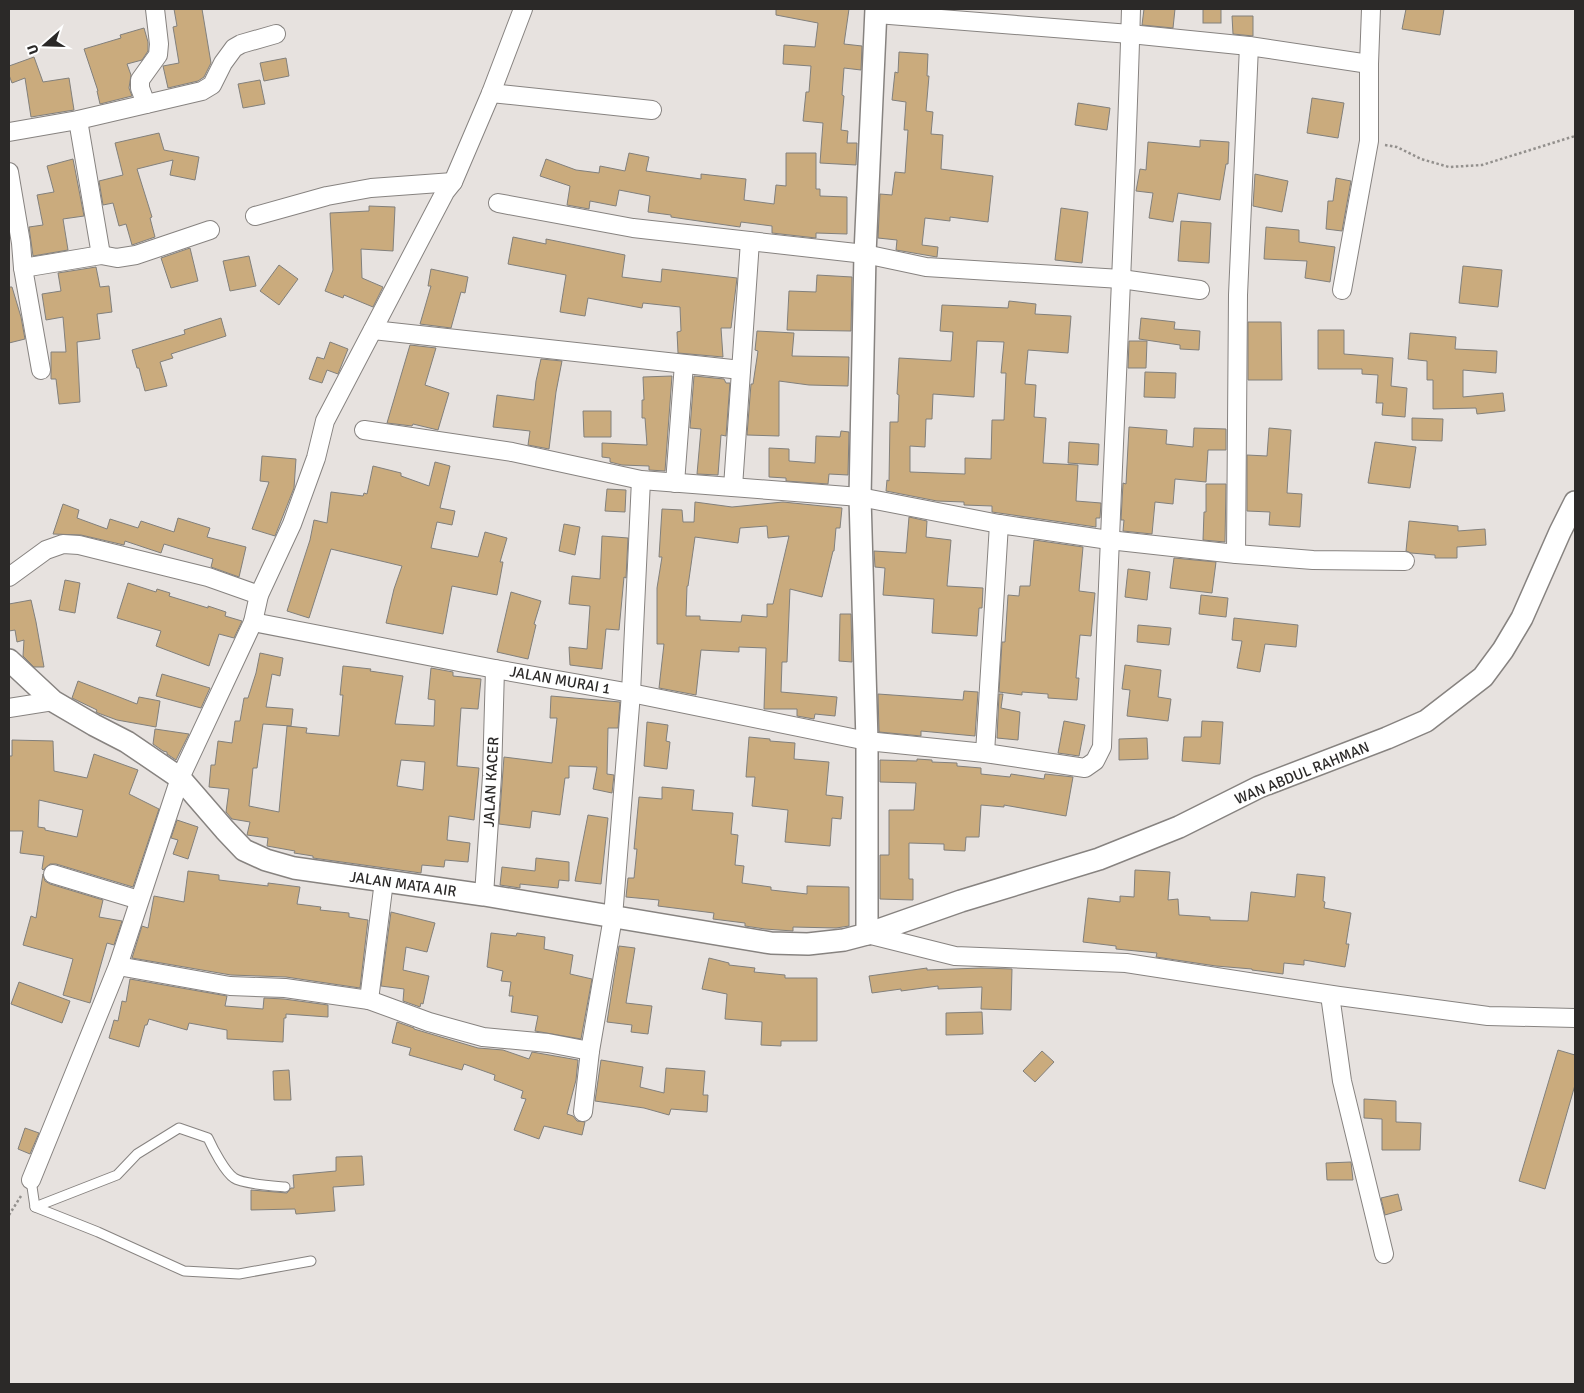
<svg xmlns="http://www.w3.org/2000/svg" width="1584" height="1393" font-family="Signika,sans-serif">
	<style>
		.building { fill: #caab7d; stroke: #82807c; fill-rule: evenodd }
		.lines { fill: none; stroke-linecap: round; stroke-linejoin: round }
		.service-casing { stroke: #878380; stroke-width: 11 }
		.minor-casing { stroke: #878380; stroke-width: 20 }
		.tertiary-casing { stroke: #878380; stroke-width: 24 }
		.path { stroke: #93908d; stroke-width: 2.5; stroke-dasharray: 2.5 2.5; stroke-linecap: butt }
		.service { stroke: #fff; stroke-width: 9 }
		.minor { stroke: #fff; stroke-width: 18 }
		.tertiary { stroke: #fff; stroke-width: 21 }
		.labels { text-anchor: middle; stroke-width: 4.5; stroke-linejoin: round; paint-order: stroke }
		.street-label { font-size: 15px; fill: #2b2928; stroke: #fff }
	</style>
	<rect width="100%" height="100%" fill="#e7e2df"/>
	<!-- building -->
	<g class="building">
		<polygon points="174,9 202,9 211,63 204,77 198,81 168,88 163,66 179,63 173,27 177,26"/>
		<polygon points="776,9 849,9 844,44 862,46 861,70 844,68 842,95 844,96 841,130 848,131 847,143 857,143 856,165 820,163 823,123 803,121 806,92 809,92 811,66 783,64 784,45 815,47 818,23 776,15"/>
		<polygon points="1144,9 1175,9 1173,28 1142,25"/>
		<rect x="1203" y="9" width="18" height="14"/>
		<polygon points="1406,9 1444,9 1440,35 1402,29"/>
		<polygon points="1232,16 1253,16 1253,36 1233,34"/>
		<polygon points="144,28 148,42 148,51 142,60 127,64 131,75 129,88 132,96 100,104 97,91 98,91 84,49 121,38 120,35"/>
		<polygon points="899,52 928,54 927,76 929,76 926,111 933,112 931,134 943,135 941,169 993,176 988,222 950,217 950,221 925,218 922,245 938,247 937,257 896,250 897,240 878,238 880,194 892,195 895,172 905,173 908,130 904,130 906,102 892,100 895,72 898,73"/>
		<polygon points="34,57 43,82 69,78 74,110 31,117 25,78 12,83 9,75 9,66"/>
		<polygon points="286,58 289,76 264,81 260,63"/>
		<polygon points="260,80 265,104 243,108 238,84"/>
		<polygon points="1312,98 1344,103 1338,138 1307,133"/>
		<polygon points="1078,103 1110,108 1107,130 1075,125"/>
		<polygon points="159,133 164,150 199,157 195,180 170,175 173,160 137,169 152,217 150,218 155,237 132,245 126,224 119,226 113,203 103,205 99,181 123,175 115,143"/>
		<polygon points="1200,140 1229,142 1228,164 1226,164 1220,200 1178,193 1173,222 1149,218 1153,193 1136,191 1140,169 1146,170 1148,142 1200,147"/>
		<polygon points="629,153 649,157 646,171 701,179 701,174 746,179 744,200 774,204 776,185 786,186 786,153 816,153 816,189 820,189 820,196 847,197 847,234 816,233 816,238 772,233 772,226 741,222 740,227 671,217 671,215 648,212 650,196 619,190 616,206 590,201 589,209 567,205 570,186 540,176 546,159 576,170 599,173 600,166 625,171"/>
		<polygon points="73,159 84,216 63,219 68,250 33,256 29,227 43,225 37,195 54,192 47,166"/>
		<polygon points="1255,174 1288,181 1282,212 1253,206"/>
		<polygon points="1336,178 1351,181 1342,231 1326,229 1328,201 1333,201"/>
		<polygon points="369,206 395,207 393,251 361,249 362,278 383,287 373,307 344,295 343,298 325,291 333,270 330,213 369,211"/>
		<polygon points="1061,208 1088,212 1082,263 1055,260"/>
		<polygon points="1181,221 1211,223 1209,263 1178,261"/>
		<polygon points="1266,227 1299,230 1299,242 1335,247 1330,282 1305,278 1307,261 1264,259"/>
		<polygon points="513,237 546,244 546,239 625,255 622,277 661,282 662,269 737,278 731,328 721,328 723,357 678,353 677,332 681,331 680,307 643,303 642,308 588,298 585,316 560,312 566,275 508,264"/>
		<polygon points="190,248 198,281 171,288 161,258"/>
		<polygon points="249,256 256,286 230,291 223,261"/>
		<polygon points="279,265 298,279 279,305 260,291"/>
		<polygon points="1463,266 1502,270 1498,307 1459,303"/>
		<polygon points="96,267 100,287 109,286 112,312 97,314 100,339 77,342 80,402 59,404 56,379 51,379 51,352 66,352 63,317 46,320 42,294 61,291 58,273"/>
		<polygon points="431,269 468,277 465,293 461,292 451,328 420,324 431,286 428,286"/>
		<polygon points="817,275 852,277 851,331 787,330 789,291 816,292"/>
		<polygon points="9,287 12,287 21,317 25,339 9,343"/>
		<path d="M 1009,301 L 1036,304 L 1035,314 L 1071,316 L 1068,353 L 1028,350 L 1025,384 L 1036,385 L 1034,417 L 1046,418 L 1043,463 L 1078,465 L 1076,501 L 1101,503 L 1100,518 L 1096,518 L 1096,527 L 992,512 L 992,506 L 964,505 L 964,502 L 937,501 L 886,491 L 887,480 L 889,481 L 890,422 L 898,422 L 899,395 L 897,394 L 899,358 L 951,361 L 953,332 L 940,331 L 942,305 L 1008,308 ZM 977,341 L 1004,342 L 1001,373 L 1006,373 L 1004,420 L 992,420 L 991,459 L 965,458 L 965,474 L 910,472 L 910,446 L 925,447 L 926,419 L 932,419 L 933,394 L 974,397 Z"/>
		<polygon points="221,318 226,336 171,354 173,358 160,362 167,386 145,391 139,368 137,368 132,350 185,334 184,330"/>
		<polygon points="1141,318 1175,322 1174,329 1200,331 1199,350 1180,349 1180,345 1139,339"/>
		<polygon points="1248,322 1281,322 1282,380 1248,380"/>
		<polygon points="1318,330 1344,330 1344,354 1393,358 1391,386 1407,388 1405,417 1382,415 1383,403 1376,403 1378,375 1362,374 1362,369 1318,369"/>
		<polygon points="757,331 794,333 792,356 849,357 848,386 809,385 779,381 779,436 747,435 751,384 753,384 758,351 755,350"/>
		<polygon points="1410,333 1456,337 1455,349 1497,351 1496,373 1463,370 1463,397 1503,393 1505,411 1477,414 1476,408 1433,409 1433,380 1427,380 1427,361 1408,359"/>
		<polygon points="1129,341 1147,341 1146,368 1128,368"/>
		<polygon points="330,342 348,349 338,374 327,370 322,383 309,379 317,357 324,359"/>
		<polygon points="410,345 436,348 425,385 449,393 438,430 413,424 412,426 387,423"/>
		<polygon points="541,359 562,361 556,392 549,449 528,445 530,431 493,427 497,395 534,400 536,381"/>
		<polygon points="1145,372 1176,373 1175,398 1144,397"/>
		<polygon points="672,376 665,471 649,470 649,466 622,465 610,462 610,458 602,457 602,443 647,445 645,418 642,418 642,400 644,400 643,377"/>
		<polygon points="694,376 724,379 726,383 730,383 726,436 721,435 718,475 697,474 701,429 690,428"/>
		<polygon points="583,411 611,411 611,437 584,437"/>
		<polygon points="1412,418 1443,419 1442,441 1412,440"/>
		<polygon points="1129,427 1167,430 1166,444 1193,447 1194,428 1226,429 1226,450 1208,450 1206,482 1175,479 1173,504 1155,502 1152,534 1123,531 1124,520 1121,520 1123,483 1126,484"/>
		<polygon points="1269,428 1291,430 1287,493 1302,494 1300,527 1269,525 1270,512 1247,511 1247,455 1267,456"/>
		<polygon points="841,431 849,432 848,475 829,474 828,484 786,481 786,478 769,477 769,448 789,449 789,461 815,463 816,436 840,437"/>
		<polygon points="1069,442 1099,444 1098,465 1068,463"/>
		<polygon points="1375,442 1416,447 1410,488 1368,483"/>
		<polygon points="262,456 296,459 294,488 275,536 252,529 269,482 260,481"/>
		<polygon points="435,462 450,466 440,508 455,511 452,525 437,522 431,548 478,557 485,532 507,538 500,562 503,562 497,595 452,586 443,634 386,623 394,589 402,566 331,549 309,618 287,611 310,540 314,520 327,523 331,492 363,496 364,493 367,494 373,466 401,473 401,476 429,486"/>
		<polygon points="1206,484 1226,484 1225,542 1203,540 1204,512 1206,512"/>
		<polygon points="607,489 626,490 625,512 605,511"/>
		<path d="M 695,502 L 732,507 L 783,502 L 842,508 L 840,528 L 836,528 L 834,551 L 833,551 L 822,597 L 790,589 L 787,662 L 782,662 L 781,692 L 837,697 L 835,716 L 815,714 L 814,719 L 797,716 L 797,709 L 764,709 L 766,648 L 739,647 L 739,652 L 701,650 L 696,695 L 659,688 L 664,644 L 657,644 L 657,588 L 662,557 L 659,557 L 662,509 L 682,510 L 683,522 L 694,522 ZM 767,526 L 768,538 L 789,536 L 773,604 L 767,604 L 767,617 L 742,615 L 741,622 L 700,620 L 700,616 L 686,616 L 687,586 L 688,586 L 695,537 L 738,543 L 740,528 Z"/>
		<polygon points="63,504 79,510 77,518 107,529 110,519 138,528 141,521 174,532 178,518 210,528 207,537 246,547 239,577 211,567 213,559 164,544 161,553 125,541 124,545 81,535 53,534"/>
		<polygon points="909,517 927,521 926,537 951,540 947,586 983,588 982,608 979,608 977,636 932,633 934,599 883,595 885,568 875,567 874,551 906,553"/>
		<polygon points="1409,521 1458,526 1458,531 1485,529 1486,545 1457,547 1457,558 1435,558 1435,555 1411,553 1406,551"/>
		<polygon points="564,524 580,527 575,555 559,551"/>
		<polygon points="602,536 628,538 626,578 624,577 619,630 606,629 602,669 570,665 569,647 587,649 590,606 569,604 572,576 600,579"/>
		<polygon points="1034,540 1083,547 1079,591 1095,593 1091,636 1080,635 1076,678 1079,678 1077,700 1048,698 1048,694 1022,692 1022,695 999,692 1002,642 1005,642 1008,595 1019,596 1020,586 1030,586"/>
		<polygon points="1174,558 1216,562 1212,593 1170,588"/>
		<polygon points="1128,569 1150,572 1147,600 1125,597"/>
		<polygon points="65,580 80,583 75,613 59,610"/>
		<polygon points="128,583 156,592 157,589 170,593 169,596 208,608 208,606 226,612 225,616 242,621 234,638 219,634 209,666 156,646 161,631 117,618"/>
		<polygon points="511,592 541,601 534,624 536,625 528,659 497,652"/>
		<polygon points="1201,595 1228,598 1226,617 1199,614"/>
		<polygon points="31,600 36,622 44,667 34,667 23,656 24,640 17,642 15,630 9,631 9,604"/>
		<polygon points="840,614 851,614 852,662 839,661"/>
		<polygon points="1234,618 1298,625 1296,647 1265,644 1260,672 1237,668 1242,641 1232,640"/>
		<polygon points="1138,625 1171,628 1169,645 1137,642"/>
		<path d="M 260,653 L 283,658 L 280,676 L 272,674 L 266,707 L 293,709 L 291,726 L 263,724 L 257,768 L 253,768 L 249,806 L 279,812 L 287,726 L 307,728 L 306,733 L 339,736 L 343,695 L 340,695 L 343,666 L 371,669 L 370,671 L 403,676 L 395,724 L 434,726 L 435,700 L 428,699 L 431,668 L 453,672 L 453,676 L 481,679 L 478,709 L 461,708 L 457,766 L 479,768 L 474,820 L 449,816 L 447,840 L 470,843 L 468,862 L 445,860 L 444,867 L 422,865 L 421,873 L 313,858 L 313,856 L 294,853 L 295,851 L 267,846 L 268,838 L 247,835 L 250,822 L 232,819 L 226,812 L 229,789 L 209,787 L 211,765 L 215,765 L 218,741 L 232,743 L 235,721 L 240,721 L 244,698 L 248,698 L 256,673 ZM 401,760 L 425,762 L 423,790 L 397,786 Z"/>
		<polygon points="1125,665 1161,670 1158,697 1171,699 1168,721 1127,716 1130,690 1122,689"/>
		<polygon points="162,674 210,688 201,708 156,696"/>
		<polygon points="78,681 137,704 139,697 160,701 156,727 117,720 98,713 96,712 97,710 72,698"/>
		<polygon points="964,691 978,692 975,736 921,731 921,736 879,732 878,694 963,700"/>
		<polygon points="999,694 1003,694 1001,708 1020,712 1018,740 997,738"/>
		<polygon points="551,696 620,702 618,728 608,728 607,774 614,775 612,793 593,789 597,767 569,766 569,778 565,778 560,815 532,811 530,828 499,824 504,757 552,763 557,718 550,718"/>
		<polygon points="1064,721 1085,725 1079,756 1058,753"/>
		<polygon points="1202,721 1223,722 1220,764 1182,761 1184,737 1201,737"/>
		<polygon points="647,722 668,725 666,741 670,742 667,769 644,766"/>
		<polygon points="155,729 189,734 176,760 167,754 167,752 163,751 153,744"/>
		<polygon points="749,737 770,739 770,741 795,743 794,759 829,762 826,795 843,797 841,819 832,818 830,846 785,842 788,810 752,806 755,777 746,777"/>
		<polygon points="1147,738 1148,759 1119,760 1119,739"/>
		<path d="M 12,740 L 53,741 L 54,771 L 87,778 L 94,754 L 138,770 L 129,794 L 159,809 L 133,887 L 56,864 L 50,864 L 43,870 L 42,869 L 44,856 L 20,853 L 23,831 L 9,831 L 9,756 L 12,756 ZM 39,800 L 83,810 L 77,837 L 45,830 L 45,828 L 38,827 Z"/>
		<polygon points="917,759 932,760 932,762 957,763 957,766 981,768 981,774 1010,777 1011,774 1044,779 1045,774 1073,777 1066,816 1004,805 1004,807 981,805 979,837 966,837 965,851 944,850 944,844 909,843 909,879 913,879 913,900 880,899 880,855 889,855 889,810 914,810 916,783 880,782 880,760 917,761"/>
		<polygon points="662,787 694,790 692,810 733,813 731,834 738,835 735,865 744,866 742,883 771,887 771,890 807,894 807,886 849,887 849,926 836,928 793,927 793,931 765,929 745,926 745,923 713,919 714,913 658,906 659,900 626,897 628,878 634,878 637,849 634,849 639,797 662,799"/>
		<polygon points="588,815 608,818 601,884 575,881"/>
		<polygon points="177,820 198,827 188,859 173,854 178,840 171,838"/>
		<polygon points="536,858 569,862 569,881 559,880 558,888 520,884 520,888 500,885 502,867 535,871"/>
		<polygon points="1135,870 1170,872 1168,900 1178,899 1179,915 1210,917 1210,920 1248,921 1251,892 1295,897 1297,874 1325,877 1323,901 1325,902 1324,908 1351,913 1346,944 1349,944 1345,967 1304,960 1304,965 1284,963 1283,974 1252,970 1252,969 1216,966 1156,957 1157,953 1116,949 1116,946 1083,942 1088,898 1120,902 1120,896 1134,897"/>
		<polygon points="188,871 219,875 219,880 268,886 268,883 300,887 297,904 321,907 320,910 349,913 349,917 368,920 360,988 286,977 231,975 132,958 142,926 148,928 154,896 184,902"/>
		<polygon points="43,874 45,881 50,884 103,900 99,917 122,921 114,945 107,943 90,1003 63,995 73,959 23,945 31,916 36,918"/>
		<polygon points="391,912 435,923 427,952 406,947 403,970 429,976 423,1004 421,1003 420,1007 403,1001 404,989 381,986"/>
		<polygon points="491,933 516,936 517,933 545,937 544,949 573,955 570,974 592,979 581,1039 535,1031 538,1016 511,1012 513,996 509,996 511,982 501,981 503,971 487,967"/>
		<polygon points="619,946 635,948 626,1003 652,1006 648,1034 631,1032 632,1025 607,1022"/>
		<polygon points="709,958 729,963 729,965 755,968 754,972 785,975 785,978 817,978 817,1041 781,1041 781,1046 761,1045 762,1022 725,1019 727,994 702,989"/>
		<polygon points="927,968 927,970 981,968 1012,969 1011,1010 981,1009 982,987 938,989 938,986 901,991 901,989 872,993 869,976"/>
		<polygon points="130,979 227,996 225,1006 263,1009 264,998 284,999 328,1005 328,1017 286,1014 286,1018 284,1018 283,1042 227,1039 227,1030 189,1023 187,1030 149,1019 147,1025 145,1025 139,1047 109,1038 114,1020 118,1021 122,1001 126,1002"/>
		<polygon points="19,982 70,1001 62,1023 11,1004"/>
		<polygon points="982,1012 983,1034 946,1035 946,1013"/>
		<polygon points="397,1022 414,1028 414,1029 478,1048 503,1050 529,1059 532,1052 578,1060 576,1080 567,1114 573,1116 577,1121 585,1122 582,1135 544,1126 539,1139 514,1130 526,1099 521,1098 523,1091 494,1080 495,1075 464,1064 462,1070 409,1055 411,1048 392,1043"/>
		<polygon points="1558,1050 1575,1055 1575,1085 1545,1189 1519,1181"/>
		<polygon points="1042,1051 1054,1062 1035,1082 1023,1071"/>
		<polygon points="601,1060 643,1067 640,1087 664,1093 666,1068 705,1071 703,1095 708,1095 707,1112 671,1109 669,1115 644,1108 595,1101"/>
		<polygon points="289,1070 291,1100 274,1100 273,1071"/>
		<polygon points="1364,1099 1396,1101 1396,1122 1421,1123 1420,1150 1382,1150 1382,1119 1364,1118"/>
		<polygon points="25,1128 39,1133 30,1154 18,1149"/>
		<polygon points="362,1156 364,1185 333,1187 335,1211 296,1214 295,1209 251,1210 251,1190 287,1193 291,1188 294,1188 293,1175 336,1171 336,1157"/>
		<polygon points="1351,1162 1353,1180 1327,1180 1326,1163"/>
		<polygon points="1398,1194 1402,1210 1385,1215 1381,1198"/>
	</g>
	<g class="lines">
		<defs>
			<g id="service">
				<polyline points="31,1180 35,1207 98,1232 184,1271 239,1274 311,1261"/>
				<path d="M 35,1207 L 117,1175 L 137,1154 L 179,1128 L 208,1138 C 213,1149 225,1172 234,1178 C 242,1184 274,1186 285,1187"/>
			</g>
			<g id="minor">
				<polyline points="877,14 1130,34 1249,46 1369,64"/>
				<polyline points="491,93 652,110"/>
				<polyline points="146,104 140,88 140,80 158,55 159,44 155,9"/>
				<polyline points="78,120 101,255"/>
				<polyline points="9,132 78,120 202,91 212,85 223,63 234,48 241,44 276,34"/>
				<polyline points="9,172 21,243 23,268 41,370"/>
				<polyline points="498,203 633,228 865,254 926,267 1121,279 1200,290"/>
				<polyline points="255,216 327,196 371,188 453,182"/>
				<polyline points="23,268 101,255 117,258 136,255 210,230"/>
				<polyline points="1342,290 1369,141 1369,64 1371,9"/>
				<polyline points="373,330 741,370"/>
				<polyline points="364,430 512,452 641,480 860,497 999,524 1109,540 1236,554 1313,560 1405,561"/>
				<polyline points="675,483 684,364"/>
				<polyline points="733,487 750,241"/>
				<polyline points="1236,554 1238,295 1249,46"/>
				<polyline points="9,577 46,550 63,544 79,545 208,577 259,595"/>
				<path d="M 253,622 L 495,669 L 631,693 L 867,741 L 985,753 L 1085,768 L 1095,761 L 1102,747 C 1110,501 1124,255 1131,9"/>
				<polyline points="9,708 53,701"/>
				<polyline points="985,753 999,524"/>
				<polyline points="53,874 139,900"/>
				<polyline points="384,881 369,1000 429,1022 483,1037 548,1043 590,1051"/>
				<polyline points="484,895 492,776 495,669"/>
				<polyline points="867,934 955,956 1126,963 1339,996 1488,1016 1575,1018"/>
				<polyline points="118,966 230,986 285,988 369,1000"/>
				<polyline points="1330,995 1342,1081 1384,1254"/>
				<polyline points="583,1112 590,1051 613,917 631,693 641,480"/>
				<polyline points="31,1180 118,966 180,778 253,622 259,595 292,524 316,458 325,421 445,192 453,182 491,93 523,9"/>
			</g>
			<g id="tertiary">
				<polyline points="9,660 53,701 94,725 127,742 180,778 225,830 244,850 266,860 294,868 484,895 771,943 808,944 844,940 867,934 961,901 1099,859 1179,827 1259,787 1387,738 1426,721 1483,677 1503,650 1522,618 1560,532 1575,502"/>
				<polyline points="867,934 867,741 860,497 865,254 876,9"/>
			</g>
		</defs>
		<!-- service casing -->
		<use href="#service" class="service-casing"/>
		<!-- minor casing -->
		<use href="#minor" class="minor-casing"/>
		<!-- tertiary casing -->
		<use href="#tertiary" class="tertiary-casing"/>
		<!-- path -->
		<g class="path">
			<polyline points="1385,145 1397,147 1421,159 1449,167 1482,165 1575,136"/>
			<polyline points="9,1215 21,1196"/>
		</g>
		<!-- service -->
		<use href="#service" class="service"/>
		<!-- minor -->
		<use href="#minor" class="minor"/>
		<!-- tertiary -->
		<use href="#tertiary" class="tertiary"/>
	</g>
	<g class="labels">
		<!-- street labels -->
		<g class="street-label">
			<text transform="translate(560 680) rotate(10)" y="5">JALAN MURAI 1</text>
			<text transform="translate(1302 773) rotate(-22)" y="5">WAN ABDUL RAHMAN</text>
			<text transform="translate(491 782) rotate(-87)" y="5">JALAN KACER</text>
			<text transform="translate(403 884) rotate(8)" y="5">JALAN MATA AIR</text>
		</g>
	</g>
	<!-- border -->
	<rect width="1584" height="1393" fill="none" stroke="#2b2928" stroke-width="20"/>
	<!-- north arrow -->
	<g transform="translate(45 45) rotate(250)" stroke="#ffffff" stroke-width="4" paint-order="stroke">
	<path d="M0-4L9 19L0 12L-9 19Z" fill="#2b2928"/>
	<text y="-8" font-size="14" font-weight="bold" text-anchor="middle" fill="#2b2928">U</text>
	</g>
</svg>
